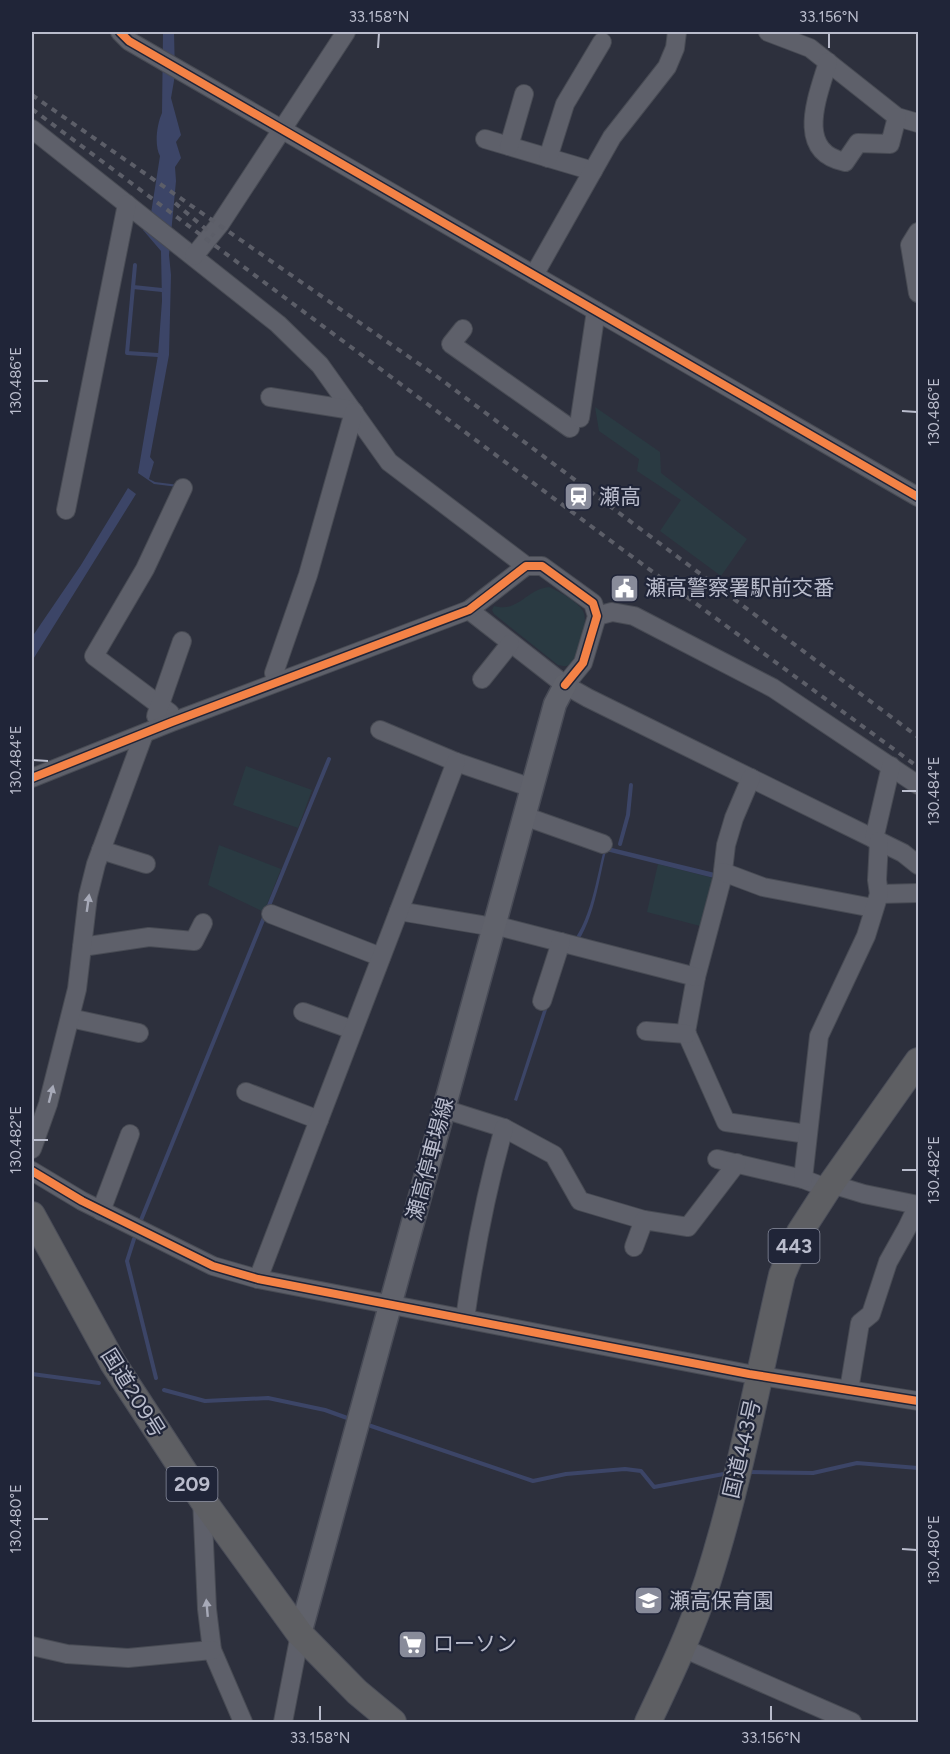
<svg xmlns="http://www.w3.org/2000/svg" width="950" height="1754" font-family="Figtree,'Noto Sans JP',sans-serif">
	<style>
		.green { fill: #2a3a42 }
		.water { fill: #3c4567 }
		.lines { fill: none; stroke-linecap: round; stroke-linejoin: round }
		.stream { stroke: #3c4567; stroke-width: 4 }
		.minor-casing { stroke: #484b54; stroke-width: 20 }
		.major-casing { stroke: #484b56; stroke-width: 25 }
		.highway-casing { stroke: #4a4d58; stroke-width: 28 }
		.minor { stroke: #5e606a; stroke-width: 18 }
		.major { stroke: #60626b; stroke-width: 22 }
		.highway { stroke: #5e5f63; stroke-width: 26 }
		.rail { stroke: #5c5e68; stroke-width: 4; stroke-dasharray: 6 6; stroke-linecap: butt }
		.cycleway-casing { stroke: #202538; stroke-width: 11 }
		.cycleway { stroke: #f48246; stroke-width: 8 }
		.oneway { fill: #a7aab8 }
		.ticks { fill: none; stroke: #b9bccc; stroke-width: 2 }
		.labels { text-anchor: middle; stroke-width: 4.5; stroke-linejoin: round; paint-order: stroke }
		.shield { fill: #202538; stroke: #8b8fa0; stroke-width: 1.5 }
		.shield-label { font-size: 20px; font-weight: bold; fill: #b9bccc }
		.poi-label { font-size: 21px; fill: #b9bccc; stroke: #202538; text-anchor: start }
		.street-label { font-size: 21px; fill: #b9bccc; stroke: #202538 }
		.neatline { fill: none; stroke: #b9bccc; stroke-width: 2 }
		.ticks-label { font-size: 15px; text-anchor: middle; fill: #b9bccc }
	</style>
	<rect width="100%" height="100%" fill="#2d303d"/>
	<!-- green -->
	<g class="green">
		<polygon points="595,407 660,452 661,473 747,539 721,576 660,531 681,500 637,471 639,459 599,431"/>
		<path d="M 549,587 C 560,592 577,601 583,611 C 589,621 580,657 571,664 C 567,667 563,666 558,665 L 494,614 L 492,610 L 494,606 C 518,613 527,589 549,587 Z"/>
		<polygon points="246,766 312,790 298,828 233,805"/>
		<polygon points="219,845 281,869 264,912 208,885"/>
		<polygon points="658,864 717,879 704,927 647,912"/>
	</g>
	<!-- water -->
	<g class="water">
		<path d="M 163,32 L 174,32 L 175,75 L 171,98 L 181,135 L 176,142 L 181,158 L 175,167 L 176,181 L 169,255 L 171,275 L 169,355 L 150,457 L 154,462 L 149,479 L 155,482 L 179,485 L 178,487 L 154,484 L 138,473 L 158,355 L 162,301 L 161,251 L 143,230 L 149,226 L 160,156 C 154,145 157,124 162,113 Z"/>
		<polygon points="128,488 136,494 32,661 32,637 81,565"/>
		<path d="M 608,847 L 719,874 L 718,879 L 606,851 C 597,887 593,932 564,958 L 517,1101 L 514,1100 L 561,955 C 590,930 595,884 604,849 Z"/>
	</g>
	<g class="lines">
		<!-- stream -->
		<g class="stream">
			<polyline points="135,265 127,353 158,355"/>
			<polyline points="133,287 162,290"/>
			<polyline points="620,844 628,815 631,785"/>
			<polyline points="268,908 329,759"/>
			<polyline points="141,1220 265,915"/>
			<polyline points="134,1239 127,1261 156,1378"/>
			<polyline points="32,1374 99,1383"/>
			<polyline points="164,1390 205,1401 268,1398 325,1410 350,1419"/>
			<polyline points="371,1426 533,1481 566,1474 625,1469 641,1471 654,1487 729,1473"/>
			<polyline points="748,1472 813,1473 857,1463 918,1468"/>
		</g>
		<defs>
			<g id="minor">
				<polyline points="120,32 129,41 918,497"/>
				<polyline points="768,32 810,48 897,117 918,123"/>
				<path d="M 828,62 C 818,96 794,151 845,162 L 858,143 L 890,144 L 897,117"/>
				<polyline points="32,129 278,324 320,365 389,462 526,566"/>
				<polyline points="485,139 593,171"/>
				<polyline points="509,146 524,94"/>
				<polyline points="548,158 565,104 602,42"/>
				<polyline points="918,232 910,245 918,293"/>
				<polyline points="194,256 220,224 346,32"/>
				<polyline points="534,275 612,137 667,67 675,48 677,32"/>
				<polyline points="463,329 451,344 570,428"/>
				<polyline points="270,397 352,410"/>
				<polyline points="580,418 596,311"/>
				<polyline points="66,510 127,204"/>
				<polyline points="469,610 565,685 588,698 903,853 918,865"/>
				<polyline points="597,616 612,612 634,616 773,688 918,785"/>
				<polyline points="274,673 308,575 354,412"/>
				<polyline points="482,679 510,644"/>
				<polyline points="170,713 94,656 145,569 183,488"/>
				<polyline points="156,716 182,641"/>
				<polyline points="380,730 456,762 532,788"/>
				<polyline points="32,778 172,722 469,610 526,566 542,566 593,603 597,616 583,663 565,685"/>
				<polyline points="751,778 734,818 726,845 722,879 696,977 686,1032 726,1122 807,1134"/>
				<polyline points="524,816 603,844"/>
				<polyline points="874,839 891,766"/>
				<polyline points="101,850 146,864"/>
				<polyline points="723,872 763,887 873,908"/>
				<polyline points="879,894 918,893"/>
				<polyline points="399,911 494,927"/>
				<polyline points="271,914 381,957"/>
				<polyline points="494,925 696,977"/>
				<polyline points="82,947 149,937 194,941 203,923"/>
				<polyline points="542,1001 561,942"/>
				<polyline points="303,1012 353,1030"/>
				<polyline points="70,1018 139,1033"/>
				<polyline points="646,1031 687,1034"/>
				<polyline points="246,1092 319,1120"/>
				<polyline points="444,1109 504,1128 554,1155 580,1201 644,1220"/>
				<polyline points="32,1149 48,1104 77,989 88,896 96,864 144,734"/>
				<polyline points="717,1159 803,1179 829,1189"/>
				<polyline points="32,1171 82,1201 213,1266 258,1279 749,1374 918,1401"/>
				<polyline points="803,1179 819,1036 866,936 879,894 877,880 879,841"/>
				<polyline points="831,1184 864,1194 918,1205"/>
				<polyline points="101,1211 130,1134"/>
				<polyline points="634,1247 644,1220 688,1227 737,1163"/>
				<polyline points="258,1279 456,762"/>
				<path d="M 465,1319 C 474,1254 486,1191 504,1128"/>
				<polyline points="849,1390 860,1323 871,1314 888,1262 907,1228 918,1205"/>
				<polyline points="202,1499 207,1609 212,1650 243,1722"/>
				<polyline points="32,1646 67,1654 128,1658 212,1650"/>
				<polyline points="683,1648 852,1722"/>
				<polyline points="283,1722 300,1634"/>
			</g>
			<polyline id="major" points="300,1634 555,704 565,685"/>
			<g id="highway">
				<polyline points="32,1215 113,1363 202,1499 300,1634 357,1692 393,1722"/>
				<path d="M 648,1722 C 670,1676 692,1629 708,1580 C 740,1480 758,1377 782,1275 L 800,1232 L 831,1184 L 918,1061"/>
			</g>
		</defs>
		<!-- minor casing -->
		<use href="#minor" class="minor-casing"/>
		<!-- major casing -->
		<use href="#major" class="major-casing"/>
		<!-- highway casing -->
		<use href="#highway" class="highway-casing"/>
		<!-- minor -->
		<use href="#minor" class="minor"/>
		<!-- major -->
		<use href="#major" class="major"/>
		<!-- highway -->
		<use href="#highway" class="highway"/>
		<!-- rail -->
		<g class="rail">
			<polyline points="32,95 435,375 918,737"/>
			<polyline points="32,109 619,547 918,767"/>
			<polyline points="175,203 214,236"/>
		</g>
		<defs>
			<g id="cycleway">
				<polyline points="120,32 129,41 918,497"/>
				<polyline points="32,778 172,722 469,610 526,566 542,566 593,603 597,616 583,663 565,685"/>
				<polyline points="32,1171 82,1201 213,1266 258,1279 749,1374 918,1401"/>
			</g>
		</defs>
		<!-- cycleway casing -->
		<use href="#cycleway" class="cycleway-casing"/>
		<!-- cycleway -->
		<use href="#cycleway" class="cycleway"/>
	</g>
	<!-- one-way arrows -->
	<defs><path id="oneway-solid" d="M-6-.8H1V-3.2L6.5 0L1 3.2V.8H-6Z" transform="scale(1.5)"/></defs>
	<g class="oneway">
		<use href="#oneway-solid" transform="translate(88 903) rotate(-82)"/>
		<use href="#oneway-solid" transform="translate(51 1094) rotate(-76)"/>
		<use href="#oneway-solid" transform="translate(207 1608) rotate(-95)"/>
	</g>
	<!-- ticks -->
	<path class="ticks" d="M 378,48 L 379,33M 829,48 L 829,33M 33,381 L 48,381M 902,411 L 917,412M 33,760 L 48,761M 902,791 L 917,791M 33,1140 L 48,1140M 902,1170 L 917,1170M 33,1519 L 48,1519M 902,1549 L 917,1550M 320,1721 L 320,1706M 771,1721 L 771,1706"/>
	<!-- icons -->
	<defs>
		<symbol id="station-square" viewBox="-11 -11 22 22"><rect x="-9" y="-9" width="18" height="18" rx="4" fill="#888b9a" stroke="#202538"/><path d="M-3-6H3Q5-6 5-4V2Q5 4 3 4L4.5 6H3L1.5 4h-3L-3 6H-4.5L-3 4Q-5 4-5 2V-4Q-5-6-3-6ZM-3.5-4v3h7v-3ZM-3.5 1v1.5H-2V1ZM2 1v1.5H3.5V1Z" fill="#fff"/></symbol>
		<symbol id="civic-square" viewBox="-11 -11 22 22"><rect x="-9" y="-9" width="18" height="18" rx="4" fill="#888b9a" stroke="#202538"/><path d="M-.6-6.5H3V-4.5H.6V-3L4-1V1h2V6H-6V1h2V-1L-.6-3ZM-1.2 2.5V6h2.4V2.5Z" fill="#fff"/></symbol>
		<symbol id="school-square" viewBox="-11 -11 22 22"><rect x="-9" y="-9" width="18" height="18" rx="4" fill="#888b9a" stroke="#202538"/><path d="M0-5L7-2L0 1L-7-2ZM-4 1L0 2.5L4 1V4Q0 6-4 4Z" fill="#fff"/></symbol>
		<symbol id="supermarket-square" viewBox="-11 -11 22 22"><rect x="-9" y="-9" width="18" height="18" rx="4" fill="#888b9a" stroke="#202538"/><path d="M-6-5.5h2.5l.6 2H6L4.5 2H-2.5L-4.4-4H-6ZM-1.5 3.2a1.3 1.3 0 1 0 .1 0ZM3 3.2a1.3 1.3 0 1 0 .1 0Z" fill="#fff"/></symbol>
	</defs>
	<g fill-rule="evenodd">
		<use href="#station-square" x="562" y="480" width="33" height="33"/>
		<use href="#civic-square" x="608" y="572" width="33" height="33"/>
		<use href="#school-square" x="632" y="1584" width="33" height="33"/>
		<use href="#supermarket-square" x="396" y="1628" width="33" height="33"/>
	</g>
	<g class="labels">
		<!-- shield labels -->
		<g class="shield">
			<rect x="768.5" y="1229" width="51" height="34" rx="4.5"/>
			<rect x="166.5" y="1467" width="51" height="34" rx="4.5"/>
		</g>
		<g class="shield-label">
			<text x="794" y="1253">443</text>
			<text x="192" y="1491">209</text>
		</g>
		<!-- poi labels -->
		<g class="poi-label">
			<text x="599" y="504">瀬高</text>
			<text x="645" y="595">瀬高警察署駅前交番</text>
			<text x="669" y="1608">瀬高保育園</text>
			<text x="433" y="1651">ローソン</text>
		</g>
		<!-- street labels -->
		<g class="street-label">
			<text transform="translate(430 1159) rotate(-75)" y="7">瀬高停車場線</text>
			<text transform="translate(133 1393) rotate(58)" y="7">国道209号</text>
			<text transform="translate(742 1449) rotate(-77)" y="7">国道443号</text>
		</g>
	</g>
	<!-- border -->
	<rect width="950" height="1754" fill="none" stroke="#202538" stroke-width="66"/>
	<rect x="33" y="33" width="884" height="1688" class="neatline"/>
	<g class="ticks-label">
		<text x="379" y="22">33.158°N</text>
		<text x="829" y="22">33.156°N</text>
		<text transform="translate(16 381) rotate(-90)" y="5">130.486°E</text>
		<text transform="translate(934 412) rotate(-90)" y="5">130.486°E</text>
		<text transform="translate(16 760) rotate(-90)" y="5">130.484°E</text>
		<text transform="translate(934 791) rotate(-90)" y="5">130.484°E</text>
		<text transform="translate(16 1140) rotate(-90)" y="5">130.482°E</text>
		<text transform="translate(934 1170) rotate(-90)" y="5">130.482°E</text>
		<text transform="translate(16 1519) rotate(-90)" y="5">130.480°E</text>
		<text transform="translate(934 1550) rotate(-90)" y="5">130.480°E</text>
		<text x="320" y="1743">33.158°N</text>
		<text x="771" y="1743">33.156°N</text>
	</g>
</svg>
